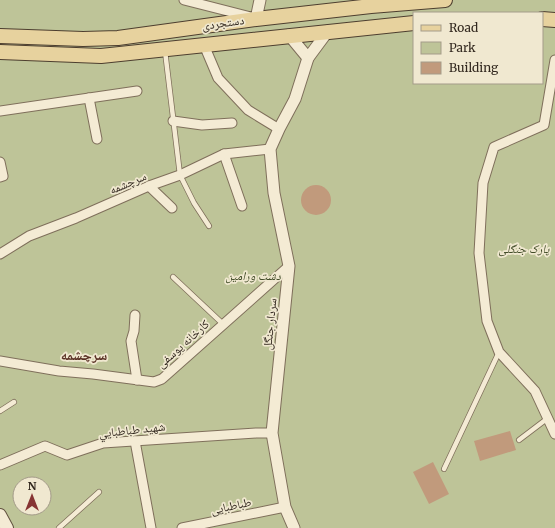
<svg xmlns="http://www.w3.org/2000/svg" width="555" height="528" font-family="Merriweather,'Noto Naskh Arabic',serif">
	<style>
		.green { fill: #bec498; fill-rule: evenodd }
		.building { fill: #c19a7c }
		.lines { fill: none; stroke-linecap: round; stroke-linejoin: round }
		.service-casing { stroke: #7f6f5b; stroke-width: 6 }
		.minor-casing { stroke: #7f6f5b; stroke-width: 11 }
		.tertiary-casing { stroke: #7f6f5b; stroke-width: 13 }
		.secondary-casing { stroke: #61513f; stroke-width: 14 }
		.primary-casing { stroke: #4d3e2f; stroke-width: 16 }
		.service { stroke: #f4ebd4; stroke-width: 4.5 }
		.minor { stroke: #f4ebd4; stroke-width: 9 }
		.tertiary { stroke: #f4ebd4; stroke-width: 11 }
		.secondary { stroke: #f4ebd4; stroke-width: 12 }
		.primary { stroke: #e7d29e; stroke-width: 14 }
		.labels { text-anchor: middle; stroke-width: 3.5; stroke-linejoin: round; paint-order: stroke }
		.street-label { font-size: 12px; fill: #31271e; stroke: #f0e8d0 }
		.park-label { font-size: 12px; font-style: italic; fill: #414b27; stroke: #f0e8d0 }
		.quarter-label { font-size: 14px; font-weight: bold; fill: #582f23; stroke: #f0e8d0 }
	</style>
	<rect width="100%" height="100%" fill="#e7ddc2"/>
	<!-- green -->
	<path class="green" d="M 0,0 L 555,0 L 555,528 L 0,528 ZM 414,13 L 542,13 L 542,83 L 414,83 ZM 20,484 L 44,484 L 44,508 L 20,508 Z"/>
	<!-- building -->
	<g class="building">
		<circle cx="316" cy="200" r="15"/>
		<polygon points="510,431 516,450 480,461 474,441"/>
		<polygon points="433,462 449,494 429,504 413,472"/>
	</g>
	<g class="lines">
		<defs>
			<g id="service">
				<polyline points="165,51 180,175 194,203 209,226"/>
				<polyline points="173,277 223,324"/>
				<polyline points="0,411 14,402"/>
				<polyline points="519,440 548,418"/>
				<polyline points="444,469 499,352"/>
				<polyline points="59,528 99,492"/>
			</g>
			<g id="minor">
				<polyline points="184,0 251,17"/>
				<polyline points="204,45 218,78 248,110 279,129"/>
				<polyline points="555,60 544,125 494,147 483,183 479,253 487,321 499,352 535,391 555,434"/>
				<polyline points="89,98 97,139"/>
				<polyline points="0,111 137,91"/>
				<polyline points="173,121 202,125 232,123"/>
				<polyline points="224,154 242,206"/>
				<polyline points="0,162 3,176 0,177"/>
				<polyline points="149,186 172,208"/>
				<polyline points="0,254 29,236 76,218 149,186 180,175 224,154 270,149"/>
				<polyline points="135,315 134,331 131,341 137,380"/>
				<polyline points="0,361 59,371 93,374 154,382 162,379 289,266"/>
				<polyline points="135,441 151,528"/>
				<polyline points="0,465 45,446 67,455 103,443 256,433 272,433"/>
				<polyline points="182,528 285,507"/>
			</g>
			<g id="tertiary">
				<polyline points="256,19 260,0"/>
				<polyline points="289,35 308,58 328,31"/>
				<polyline points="294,528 285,507 272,433 289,266 274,193 270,149 279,129 295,99 308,58"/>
			</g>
			<polyline id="secondary" points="0,515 7,528"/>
			<g id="primary">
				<polyline points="542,19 555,20"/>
				<polyline points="0,36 83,39 118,38 256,19 371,6 445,0"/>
				<polyline points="0,52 101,56 414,23"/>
			</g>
		</defs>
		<!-- service casing -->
		<use href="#service" class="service-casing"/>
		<!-- minor casing -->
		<use href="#minor" class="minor-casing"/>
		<!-- tertiary casing -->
		<use href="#tertiary" class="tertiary-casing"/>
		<!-- secondary casing -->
		<use href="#secondary" class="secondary-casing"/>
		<!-- primary casing -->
		<use href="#primary" class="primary-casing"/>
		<!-- service -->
		<use href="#service" class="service"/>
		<!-- minor -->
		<use href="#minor" class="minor"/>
		<!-- tertiary -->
		<use href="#tertiary" class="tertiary"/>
		<!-- secondary -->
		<use href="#secondary" class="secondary"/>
		<!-- primary -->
		<use href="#primary" class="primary"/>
	</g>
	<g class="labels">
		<!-- street labels -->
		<g class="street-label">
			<text transform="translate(223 23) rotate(-8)" y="4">دستجردی</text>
			<text transform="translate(128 183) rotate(-23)" y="4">سرچشمه</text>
			<text transform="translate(270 324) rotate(-84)" y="4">سردار جنگل</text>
			<text transform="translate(183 344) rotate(-42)" y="4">کارخانه یوسفی</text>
			<text transform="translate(132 430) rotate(-6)" y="4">شهيد طباطبايي</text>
			<text transform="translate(231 506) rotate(-12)" y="4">طباطبایی</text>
		</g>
		<!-- park labels -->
		<g class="park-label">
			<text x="524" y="253">پارک جنگلی</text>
			<text x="253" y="280">دشت ورامین</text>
		</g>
		<!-- quarter labels -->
		<g class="quarter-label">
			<text x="84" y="360">سرچشمه</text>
		</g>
	</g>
	<!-- legend -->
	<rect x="413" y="12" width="130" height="72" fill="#f0e8d0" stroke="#a49b89"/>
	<rect x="421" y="25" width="20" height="6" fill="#e7d29e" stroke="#a49b89"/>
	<text x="449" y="32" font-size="12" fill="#31271e">Road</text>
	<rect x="421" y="42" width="20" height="12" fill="#bec498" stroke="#a49b89"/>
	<text x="449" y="52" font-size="12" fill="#31271e">Park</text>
	<rect x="421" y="62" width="20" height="12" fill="#c19a7c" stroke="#a49b89"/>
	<text x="449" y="72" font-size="12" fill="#31271e">Building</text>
	<!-- north arrow -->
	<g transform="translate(32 496)"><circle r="19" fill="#f0e8d0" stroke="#a49b89"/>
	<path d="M0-3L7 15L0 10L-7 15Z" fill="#863433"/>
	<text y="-6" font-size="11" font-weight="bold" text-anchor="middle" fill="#31271e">N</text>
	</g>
</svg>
